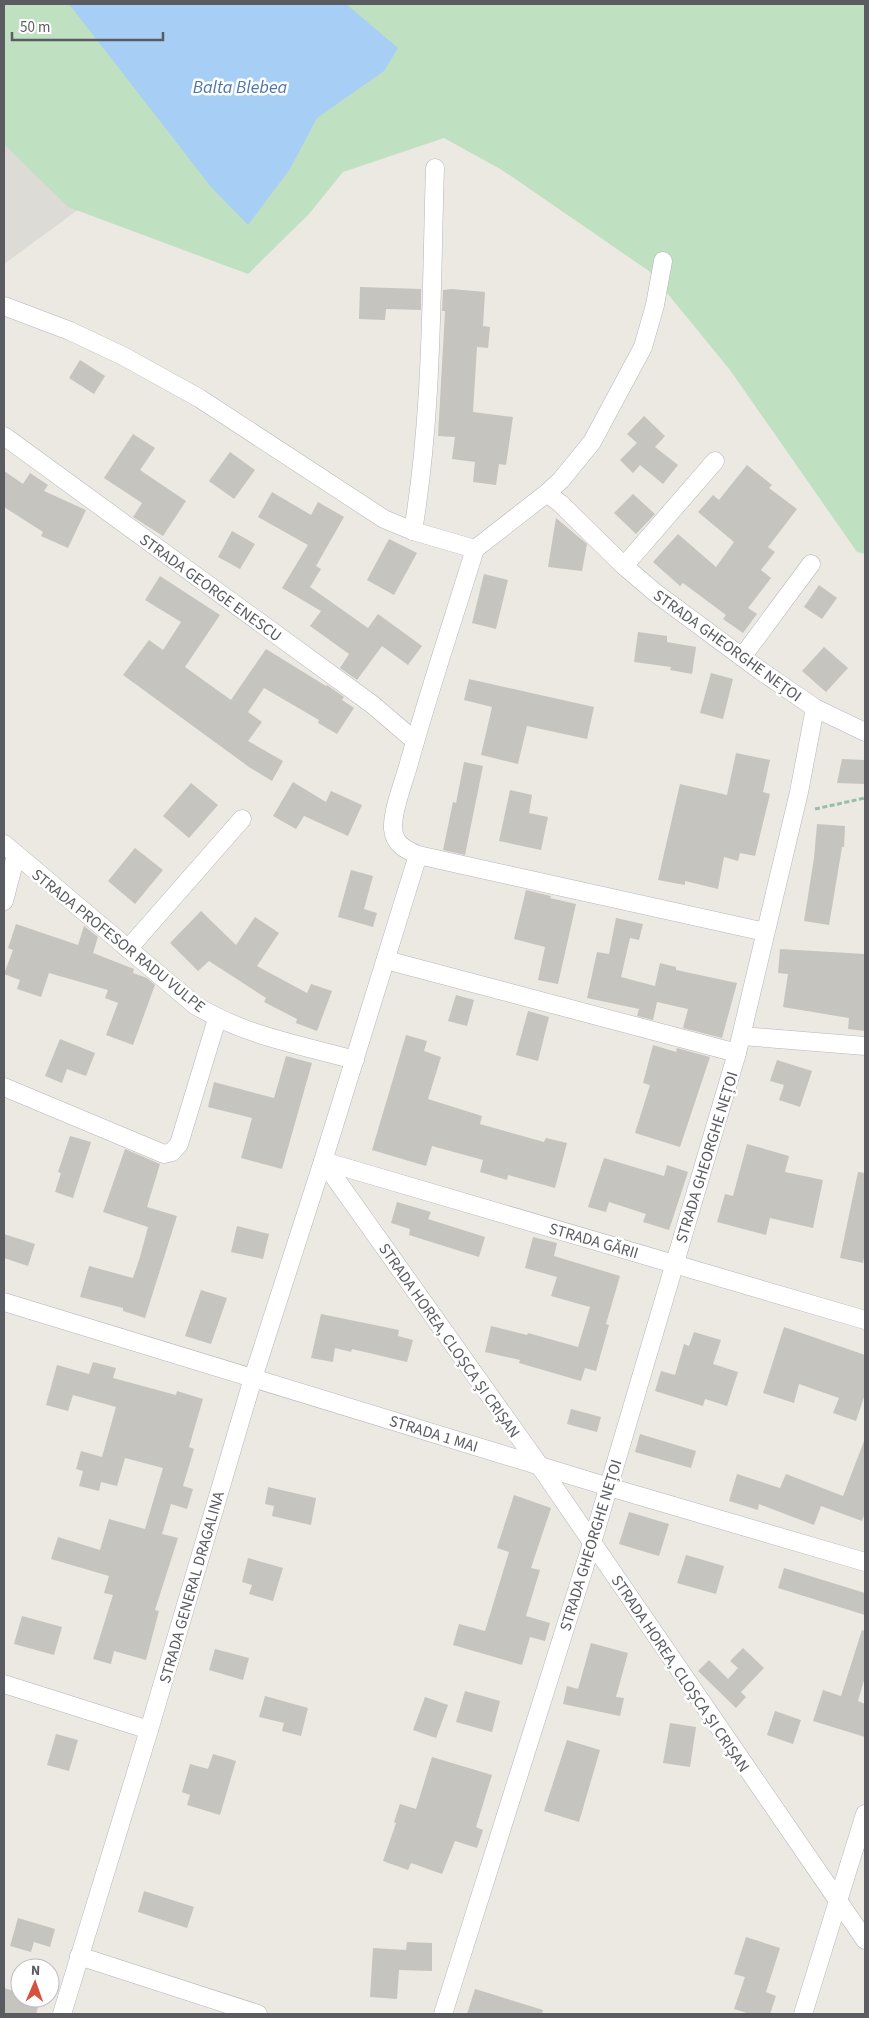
<svg xmlns="http://www.w3.org/2000/svg" width="869" height="2018" font-family="'Source Sans 3',sans-serif">
	<style>
		.industrial { fill: #dddbd6 }
		.green { fill: #c0e0c2 }
		.water { fill: #a7cff5 }
		.building { fill: #c6c4be }
		.lines { fill: none; stroke-linecap: round; stroke-linejoin: round }
		.street-casing { stroke: #b4b6bb; stroke-width: 19 }
		.path { stroke: #99bea6; stroke-width: 3; stroke-dasharray: 5 2.5; stroke-linecap: butt }
		.street { stroke: #fff; stroke-width: 18 }
		.labels { text-anchor: middle; stroke-width: 5; stroke-linejoin: round; paint-order: stroke }
		.street-label { font-size: 16px; fill: #5a5c61; stroke: #fff }
		.water-label { font-size: 18px; font-style: italic; fill: #4b75ad; stroke: #fff }
	</style>
	<rect width="100%" height="100%" fill="#ebe9e1"/>
	<!-- industrial -->
	<polygon class="industrial" points="4,136 79,209 4,264"/>
	<!-- green -->
	<polygon class="green" points="4,4 865,4 865,554 857,552 730,370 649,271 502,170 444,138 343,172 309,214 248,274 68,207 4,144"/>
	<!-- water -->
	<polygon class="water" points="69,4 346,4 398,48 384,71 317,118 290,169 248,225 211,187"/>
	<!-- building -->
	<g class="building">
		<polygon points="360,287 421,289 421,310 386,309 385,320 359,319"/>
		<polygon points="452,289 485,292 483,326 490,327 488,348 477,347 473,412 513,417 506,465 499,464 496,485 473,482 475,462 452,459 455,437 438,436 445,311 442,311 443,290"/>
		<polygon points="80,360 105,376 94,394 69,378"/>
		<polygon points="644,416 665,436 655,447 678,465 663,484 640,465 633,473 620,460 637,443 627,434"/>
		<polygon points="133,434 155,448 140,470 186,501 163,536 133,517 142,503 104,478"/>
		<polygon points="230,452 255,470 234,499 209,481"/>
		<polygon points="747,465 772,485 769,488 797,509 768,547 775,552 761,570 771,578 748,608 757,614 743,633 723,619 726,615 683,583 680,586 653,562 678,534 716,567 734,542 698,512 713,495 719,500"/>
		<polygon points="4,471 23,484 30,473 48,485 44,491 86,510 68,548 41,536 43,532 4,507"/>
		<polygon points="272,492 311,515 318,502 344,517 316,566 321,569 310,587 368,628 378,614 422,646 408,665 382,646 357,680 340,668 349,654 310,626 321,611 282,588 308,545 258,517"/>
		<polygon points="633,494 655,514 636,534 614,513"/>
		<polygon points="556,518 587,544 582,571 548,567"/>
		<polygon points="232,531 255,544 240,569 218,557"/>
		<polygon points="389,539 417,553 394,595 367,580"/>
		<polygon points="484,574 508,580 496,629 472,623"/>
		<polygon points="160,576 220,615 185,667 231,700 266,649 326,686 327,685 344,697 342,700 354,708 337,734 318,723 319,720 264,688 248,712 262,722 248,741 283,761 272,781 249,767 123,675 149,640 163,650 181,622 145,600"/>
		<polygon points="819,585 837,598 822,619 804,607"/>
		<polygon points="638,632 667,636 667,642 696,647 692,674 670,670 671,667 634,662"/>
		<polygon points="824,647 848,668 826,692 802,671"/>
		<polygon points="711,673 733,679 723,719 700,713"/>
		<polygon points="469,679 594,707 587,739 527,726 518,764 481,755 492,707 464,700"/>
		<polygon points="736,753 770,760 763,792 770,794 755,856 740,853 738,861 724,857 718,889 685,881 685,885 658,880 680,784 727,795"/>
		<polygon points="842,759 865,760 865,784 837,783"/>
		<polygon points="464,762 483,766 465,855 443,850 453,802 456,803"/>
		<polygon points="293,782 326,802 331,791 362,805 348,836 304,816 296,829 273,816"/>
		<polygon points="191,783 218,805 189,838 163,816"/>
		<polygon points="510,790 532,795 529,813 548,817 541,850 499,841"/>
		<polygon points="817,824 845,826 844,847 842,847 829,925 804,921 814,858"/>
		<polygon points="135,848 163,870 135,904 108,881"/>
		<polygon points="351,870 373,876 364,909 377,913 373,927 338,917"/>
		<polygon points="526,890 551,896 550,898 576,904 558,984 538,980 545,947 514,939"/>
		<polygon points="201,911 236,945 255,917 279,933 257,966 307,993 311,984 332,991 317,1031 296,1023 297,1019 264,1002 266,998 209,961 198,971 170,943"/>
		<polygon points="616,918 643,924 639,940 630,938 621,977 655,986 660,963 676,967 676,970 737,983 722,1038 683,1028 688,1009 657,1002 653,1020 637,1016 639,1009 587,998 597,952 609,954"/>
		<polygon points="16,924 78,945 84,926 98,937 93,953 134,969 133,973 147,978 155,985 133,1045 106,1035 118,1003 105,998 108,990 49,973 41,997 17,989 20,980 4,974 13,950 8,948"/>
		<polygon points="780,949 865,954 865,1031 848,1029 849,1018 783,1007 788,974 778,973"/>
		<polygon points="456,995 474,1000 467,1026 448,1021"/>
		<polygon points="528,1011 549,1017 538,1061 516,1055"/>
		<polygon points="406,1035 427,1041 424,1051 441,1057 428,1099 482,1116 480,1124 544,1142 546,1138 567,1143 555,1188 508,1175 507,1180 480,1172 483,1160 432,1146 426,1166 372,1150"/>
		<polygon points="60,1039 95,1053 86,1076 67,1069 62,1083 45,1076"/>
		<polygon points="653,1045 676,1052 677,1048 710,1057 680,1147 635,1133 650,1085 643,1083"/>
		<polygon points="286,1056 312,1063 282,1169 241,1158 252,1118 208,1107 214,1082 274,1098"/>
		<polygon points="777,1060 812,1071 800,1107 779,1100 784,1085 770,1081"/>
		<polygon points="70,1136 91,1142 73,1198 55,1192 61,1173 58,1172"/>
		<polygon points="747,1144 789,1156 785,1172 823,1180 813,1228 770,1218 766,1235 717,1222 725,1194 733,1196"/>
		<polygon points="125,1149 160,1164 147,1207 177,1216 145,1318 123,1311 123,1308 80,1297 89,1266 133,1278 140,1257 148,1227 103,1212"/>
		<polygon points="604,1158 664,1176 667,1165 688,1172 669,1230 643,1222 646,1214 609,1202 606,1212 588,1207"/>
		<polygon points="858,1172 865,1173 865,1253 863,1263 840,1258"/>
		<polygon points="397,1202 431,1212 428,1219 485,1237 479,1257 409,1235 410,1229 391,1223"/>
		<polygon points="237,1226 269,1234 263,1259 231,1252"/>
		<polygon points="4,1234 35,1244 28,1266 4,1258"/>
		<polygon points="533,1237 557,1243 554,1256 620,1276 606,1324 609,1325 596,1371 585,1368 581,1381 519,1363 520,1360 485,1352 491,1326 527,1335 528,1333 578,1347 590,1307 551,1296 557,1277 525,1268"/>
		<polygon points="201,1290 227,1298 211,1344 185,1336"/>
		<polygon points="321,1314 399,1330 398,1336 413,1340 407,1362 352,1349 351,1352 335,1348 333,1362 311,1358"/>
		<polygon points="784,1327 865,1355 865,1394 856,1421 833,1413 839,1398 799,1384 794,1403 763,1393"/>
		<polygon points="694,1332 721,1340 713,1364 738,1372 727,1406 705,1399 703,1406 655,1391 661,1371 675,1375 684,1344 689,1346"/>
		<polygon points="93,1362 116,1368 113,1378 176,1395 177,1391 203,1399 189,1447 194,1449 183,1486 193,1489 187,1509 171,1504 162,1534 178,1538 155,1610 159,1611 146,1660 114,1651 111,1664 93,1659 113,1595 104,1593 109,1576 51,1559 58,1537 100,1550 109,1519 145,1529 163,1468 125,1458 117,1486 101,1482 99,1491 79,1486 83,1471 76,1469 81,1451 102,1457 116,1407 73,1395 68,1411 46,1405 57,1365 89,1374"/>
		<polygon points="571,1409 601,1417 597,1432 567,1424"/>
		<polygon points="640,1434 696,1451 691,1468 635,1452"/>
		<polygon points="864,1441 865,1441 865,1513 862,1521 821,1506 814,1525 759,1504 758,1510 729,1501 737,1474 780,1488 786,1474 843,1496"/>
		<polygon points="268,1487 316,1498 311,1525 272,1516 274,1506 265,1504"/>
		<polygon points="514,1495 551,1508 531,1568 540,1570 526,1616 550,1623 545,1641 530,1637 522,1665 453,1645 459,1624 485,1631 509,1552 497,1548"/>
		<polygon points="629,1512 669,1524 659,1556 619,1544"/>
		<polygon points="686,1555 724,1566 716,1594 677,1583"/>
		<polygon points="248,1558 283,1568 273,1601 249,1594 252,1585 242,1582"/>
		<polygon points="784,1568 865,1593 865,1615 778,1588"/>
		<polygon points="22,1616 62,1627 54,1655 14,1644"/>
		<polygon points="862,1630 865,1631 865,1677 858,1701 865,1704 865,1737 813,1721 823,1690 841,1696"/>
		<polygon points="591,1643 628,1653 616,1697 624,1698 620,1716 563,1704 567,1686 578,1689"/>
		<polygon points="743,1648 764,1668 741,1692 746,1697 736,1708 698,1671 709,1660 728,1679 738,1668 730,1661"/>
		<polygon points="215,1649 249,1658 243,1680 209,1670"/>
		<polygon points="465,1691 500,1701 492,1732 456,1722"/>
		<polygon points="265,1696 308,1708 301,1736 282,1731 284,1723 259,1717"/>
		<polygon points="425,1697 448,1705 436,1738 413,1730"/>
		<polygon points="775,1711 801,1720 793,1744 767,1735"/>
		<polygon points="670,1723 696,1727 690,1767 663,1763"/>
		<polygon points="56,1734 78,1740 69,1771 47,1765"/>
		<polygon points="567,1740 600,1750 579,1822 544,1811"/>
		<polygon points="213,1754 236,1761 220,1815 187,1805 190,1795 182,1792 190,1764 208,1769"/>
		<polygon points="432,1757 492,1775 476,1827 483,1830 477,1848 455,1841 442,1874 411,1863 408,1870 383,1861 396,1823 394,1822 400,1804 416,1809"/>
		<polygon points="144,1891 194,1907 187,1928 138,1912"/>
		<polygon points="18,1918 55,1929 50,1947 34,1942 31,1952 10,1946"/>
		<polygon points="746,1937 780,1948 766,1992 776,1996 770,2014 750,2014 734,2009 745,1977 734,1974"/>
		<polygon points="407,1942 432,1943 432,1971 399,1970 397,1999 370,1997 373,1948 406,1950"/>
		<polygon points="4,1988 20,1993 20,1998 41,1998 36,2014 4,2014"/>
		<polygon points="475,1989 543,2010 542,2014 467,2014"/>
	</g>
	<g class="lines">
		<defs>
			<g id="street">
				<polyline points="4,306 70,331 123,356 199,398 384,519 413,531 475,549"/>
				<polyline points="4,436 373,705 415,741"/>
				<polyline points="547,493 561,504 624,566 657,594 761,671 815,708 865,732"/>
				<path d="M 413,531 C 433,411 431,289 435,168"/>
				<path d="M 475,549 C 453,620 429,691 409,763 C 404,782 392,810 393,829 C 394,844 406,850 418,855 L 765,932"/>
				<polyline points="475,549 547,493 561,480 592,442 643,347 655,305 663,261"/>
				<polyline points="624,566 715,461"/>
				<polyline points="742,657 811,564"/>
				<path d="M 4,844 L 195,1005 C 243,1035 300,1045 355,1060"/>
				<polyline points="4,901 16,855"/>
				<polyline points="128,949 242,819"/>
				<polyline points="386,960 737,1053"/>
				<polyline points="742,1036 865,1046"/>
				<polyline points="4,1087 164,1154 172,1152 179,1144 217,1019"/>
				<polyline points="323,1161 539,1465 865,1940"/>
				<polyline points="323,1161 865,1320"/>
				<polyline points="4,1302 609,1487 865,1562"/>
				<polyline points="4,1684 149,1730"/>
				<polyline points="79,1956 258,2014"/>
				<polyline points="62,2014 149,1730 253,1378 323,1161 418,855"/>
				<polyline points="443,2014 592,1543 737,1053 799,792 815,708"/>
				<polyline points="803,2014 865,1814"/>
			</g>
		</defs>
		<!-- street casing -->
		<use href="#street" class="street-casing"/>
		<!-- path -->
		<polyline class="path" points="815,809 865,798"/>
		<!-- street -->
		<use href="#street" class="street"/>
	</g>
	<g class="labels">
		<!-- street labels -->
		<g class="street-label">
			<text transform="translate(211 587) rotate(36)" y="6">STRADA GEORGE ENESCU</text>
			<text transform="translate(728 645) rotate(36)" y="6">STRADA GHEORGHE NEȚOI</text>
			<text transform="translate(119 940) rotate(39)" y="6">STRADA PROFESOR RADU VULPE</text>
			<text transform="translate(706 1157) rotate(-73)" y="6">STRADA GHEORGHE NEȚOI</text>
			<text transform="translate(594 1240) rotate(16)" y="6">STRADA GĂRII</text>
			<text transform="translate(450 1340) rotate(55)" y="6">STRADA HOREA, CLOȘCA ȘI CRIȘAN</text>
			<text transform="translate(434 1433) rotate(17)" y="6">STRADA 1 MAI</text>
			<text transform="translate(590 1545) rotate(-73)" y="6">STRADA GHEORGHE NEȚOI</text>
			<text transform="translate(191 1587) rotate(-74)" y="6">STRADA GENERAL DRAGALINA</text>
			<text transform="translate(681 1673) rotate(56)" y="6">STRADA HOREA, CLOȘCA ȘI CRIȘAN</text>
		</g>
		<!-- water labels -->
		<g class="water-label">
			<text x="240" y="93">Balta Blebea</text>
		</g>
	</g>
	<!-- border -->
	<rect width="869" height="2018" fill="none" stroke="#5a5c61" stroke-width="10"/>
	<!-- north arrow -->
	<g transform="translate(35 1983) rotate(2)"><circle r="24" fill="#ffffff" stroke="#bdbec0"/>
	<path d="M0-4L9 19L0 12L-9 19Z" fill="#d5523d"/>
	<text y="-8" font-size="14" font-weight="bold" text-anchor="middle" fill="#5a5c61">N</text>
	</g>
	<!-- scale -->
	<path d="M12 32v8h151v-8" fill="none" stroke="#5a5c61" stroke-width="2.5"/>
	<text x="20" y="32" font-size="15" fill="#5a5c61" stroke="#ffffff" stroke-width="4" paint-order="stroke">50 m</text>
</svg>
